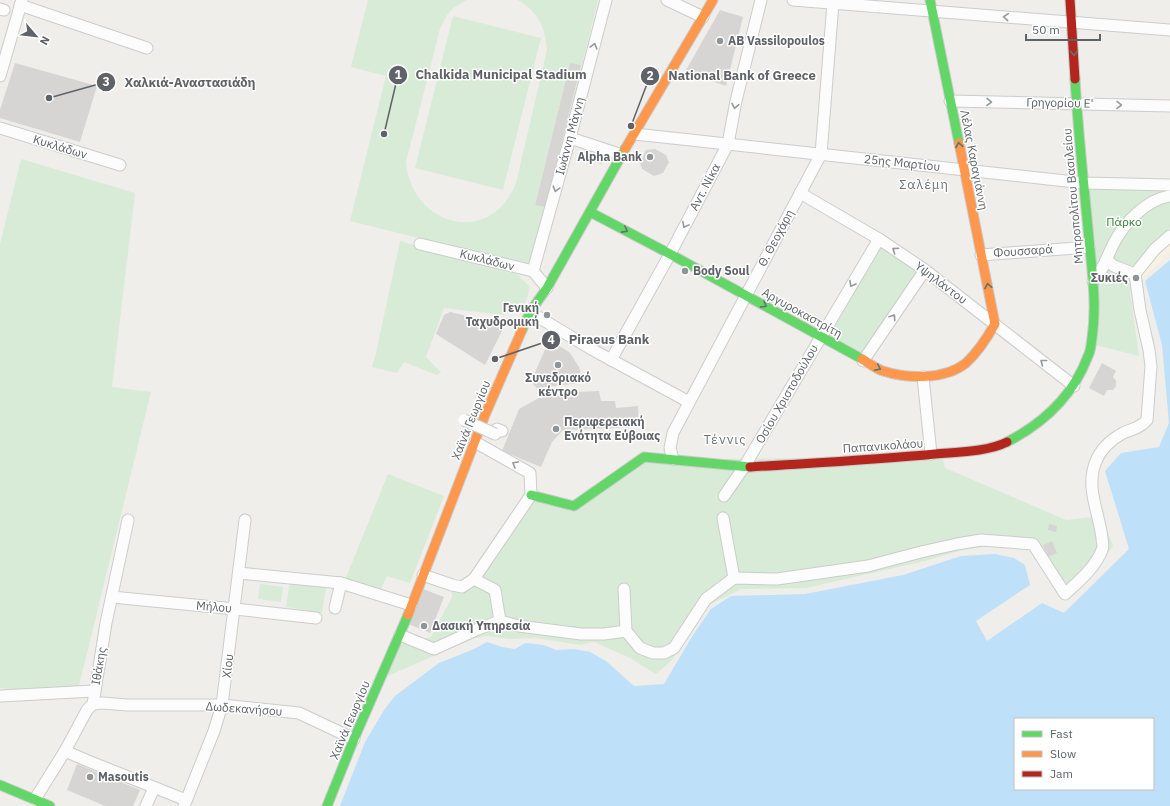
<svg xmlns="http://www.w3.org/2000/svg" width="1170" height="806" font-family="'IBM Plex Sans',sans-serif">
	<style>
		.green { fill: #d8ebd6; fill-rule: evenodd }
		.sand { fill: #f6f1e1 }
		.water { fill: #bfe0f9; fill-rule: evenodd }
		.building { fill: #d6d5d3 }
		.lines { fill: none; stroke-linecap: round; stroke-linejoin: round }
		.street-casing { stroke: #cbcccc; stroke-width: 13 }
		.fast-casing { stroke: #cacacb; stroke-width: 11 }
		.slow-casing { stroke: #cacacb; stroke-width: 11 }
		.jam-casing { stroke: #cacacb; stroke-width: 11 }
		.street { stroke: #fdfcfc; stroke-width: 11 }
		.fast { stroke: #63d668; stroke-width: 9 }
		.slow { stroke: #ff974d; stroke-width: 9 }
		.jam { stroke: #b3261e; stroke-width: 9 }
		.street-bridge-casing { stroke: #cbcccc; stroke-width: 13; stroke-linecap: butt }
		.street-bridge { stroke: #fdfcfc; stroke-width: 11 }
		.oneway { stroke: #96999c }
		.oneway2 { stroke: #607468 }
		.poi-dot { fill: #919496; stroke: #fff; stroke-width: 1.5 }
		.labels { text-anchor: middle; stroke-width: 3; stroke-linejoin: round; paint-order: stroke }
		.poi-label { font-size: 12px; font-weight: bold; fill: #5f6368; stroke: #fff; text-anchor: start }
		.street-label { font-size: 12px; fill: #5f6368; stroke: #fff }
		.park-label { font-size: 12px; fill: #348238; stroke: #fff }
		.neighbourhood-label { font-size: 13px; letter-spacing: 1px; fill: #70757a; stroke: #fff }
		.leader { fill: none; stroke: #5f6368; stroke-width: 1.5 }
		.callout-dot { fill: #5f6368; stroke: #fff; stroke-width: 1.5 }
		.mark-label { font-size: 12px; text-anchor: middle; font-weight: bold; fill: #fff }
		.callout-label { font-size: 13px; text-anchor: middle; font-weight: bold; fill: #5f6368; stroke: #fff; stroke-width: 3; stroke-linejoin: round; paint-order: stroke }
	</style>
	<rect width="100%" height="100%" fill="#efeeea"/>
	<!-- green -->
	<g class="green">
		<path d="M 368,0 L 467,0 C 452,7 446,14 440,29 L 406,162 C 411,226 491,248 516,183 L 547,50 C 546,28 537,11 518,0 L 598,0 L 532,266 L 350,221 L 386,76 L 351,67 ZM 570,63 L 581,66 L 546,207 L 535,204 Z"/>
		<polygon points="453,16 541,38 503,190 415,168"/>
		<polygon points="21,159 135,193 112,387 151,392 77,694 0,688 0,244"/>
		<polygon points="1084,183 1170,185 1170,232 1134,268 1130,292 1139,356 1091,344"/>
		<polygon points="879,239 925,270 863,361 821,337"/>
		<polygon points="400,241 518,275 530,287 525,304 504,315 444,308 426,357 441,372 437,375 404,362 397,373 372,367 376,353"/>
		<polygon points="942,456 945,468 1066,520 1102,516 1113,546 1096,569 1063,599 1029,547 1003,544 962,550 925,561 806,588 741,589 709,605 672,660 656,674 630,658 594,642 580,645 535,638 510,639 487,636 475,638 385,677 398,645 431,637 452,597 451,588 461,590 532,497 574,508 646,460"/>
		<polygon points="388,474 444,496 410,583 387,576 380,591 345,580"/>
		<polygon points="290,582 326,588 322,613 286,607"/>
		<polygon points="260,584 283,587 281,602 258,599"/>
	</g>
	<!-- sand -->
	<polygon class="sand" points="1170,228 1170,253 1141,280 1149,319 1139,326 1129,276"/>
	<!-- water -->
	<path class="water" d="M 1170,260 L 1170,806 L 340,806 L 365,742 L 384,710 L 395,696 L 439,663 L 472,650 L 487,642 L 502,647 L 515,649 L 525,643 L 544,645 L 556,650 L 574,649 L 590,652 L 606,661 L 634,686 L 664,684 L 693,635 L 711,609 L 731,596 L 805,594 L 903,575 L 961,556 L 995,554 L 1014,558 L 1025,565 L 1030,585 L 976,621 L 987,641 L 1042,603 L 1064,613 L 1129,549 L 1105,471 L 1121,453 L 1159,447 L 1169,423 L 1162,345 L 1145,281 ZM 1015,719 L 1153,719 L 1153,789 L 1015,789 Z"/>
	<!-- building -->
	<g class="building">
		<polygon points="720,10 743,17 726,86 685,72"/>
		<polygon points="15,63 97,86 80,142 0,118 0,110"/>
		<polygon points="570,63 581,65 546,207 535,205"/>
		<polygon points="655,149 666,155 669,162 663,173 654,176 642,169 640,163 646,150"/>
		<polygon points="594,154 604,159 601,164 591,160"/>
		<polygon points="450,312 488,321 502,327 503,329 485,365 436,334 444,315"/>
		<polygon points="549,340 569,352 572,356 579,367 581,374 582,377 579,383 537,388 531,382"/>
		<polygon points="1102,363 1116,371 1113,377 1116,381 1116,386 1113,390 1107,390 1104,396 1089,388"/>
		<polygon points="599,391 601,401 615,401 616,408 638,406 639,427 563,430 552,442 541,467 502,451 519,409 539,398 576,392"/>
		<polygon points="1049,524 1057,526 1056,532 1048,530"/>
		<polygon points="1052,541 1057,553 1048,557 1043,545"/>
		<polygon points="423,589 444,597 430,633 409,624"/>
		<polygon points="77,764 140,790 133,806 105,806 67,790"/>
	</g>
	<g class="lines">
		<defs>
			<g id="street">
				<polyline points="667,0 703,17"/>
				<polyline points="793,0 1170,30"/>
				<polyline points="20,5 147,48"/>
				<polyline points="0,9 4,10"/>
				<polyline points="0,76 22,0"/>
				<polyline points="950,101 1170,106"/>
				<polyline points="0,128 120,165"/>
				<polyline points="635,134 1084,183 1170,185"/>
				<polyline points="570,138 622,155"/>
				<polyline points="800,193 879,239 925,270 1074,386"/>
				<polyline points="420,244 533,271 547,288"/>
				<polyline points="981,255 1089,247"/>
				<polyline points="1106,260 1114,266 1135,274"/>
				<polyline points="533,271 570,138 606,0"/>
				<path d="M 1093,281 C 1105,268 1106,258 1114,243 C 1125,222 1146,200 1170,196"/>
				<polyline points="530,312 593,350 689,402"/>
				<polyline points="611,360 670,254 728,144 736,101 761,0"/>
				<polyline points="863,361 925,270"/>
				<polyline points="923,377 931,454"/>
				<polyline points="495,434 497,429 502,431"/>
				<polyline points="673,459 670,448 673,433 821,154 833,3"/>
				<polyline points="724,496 744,467 879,239"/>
				<polyline points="723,518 734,578"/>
				<polyline points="239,573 341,583 411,605"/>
				<polyline points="423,575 452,585 462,587 474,579 531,495 530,473 475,442"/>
				<polyline points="474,579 495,590 500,621 519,626 581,634 604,634 626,631"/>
				<path d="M 624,589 L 626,631 L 640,648 L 653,653 L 664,653 L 674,648 L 706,599 L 734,578 L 777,579 L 868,566 L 921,552 L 957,544 L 981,540 L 1033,544 L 1065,594 C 1079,581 1095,568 1102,550 C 1104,547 1102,542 1102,538 C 1099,512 1085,487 1096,461 C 1101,449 1112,439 1123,433 C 1132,429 1140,428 1147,420 L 1151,366 L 1149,350 L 1140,310 L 1135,274 L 1155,249 L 1170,236"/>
				<polyline points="112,597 235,609 316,618"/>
				<polyline points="335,608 341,583"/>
				<polyline points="400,635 434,649 478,629 500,621"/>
				<polyline points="0,696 94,691"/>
				<polyline points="93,704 102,703 127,705 222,705 299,713 354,739"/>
				<polyline points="65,751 88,761 186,800"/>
				<polyline points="35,799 65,751 87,710 93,704 106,623 128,520"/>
				<polyline points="146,806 154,788"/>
				<polyline points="184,806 214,731 222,705 245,520"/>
			</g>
			<g id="fast">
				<polyline points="930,0 959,143"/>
				<polyline points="590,212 670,254 862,359"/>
				<polyline points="522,330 530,312 547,288 625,149"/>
				<path d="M 1007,442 C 1044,423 1073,396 1088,356 C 1091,351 1091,344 1092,338 C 1097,305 1092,272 1089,239 C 1084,185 1078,132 1075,79"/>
				<polyline points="531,495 574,506 644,457 750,467"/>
				<polyline points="0,785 50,806"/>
				<polyline points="327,806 354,739 408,615"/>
			</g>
			<g id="slow">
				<polyline points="625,149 713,0"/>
				<path d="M 862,359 C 869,363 876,369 883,371 C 908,379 945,380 966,363 C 978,352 987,338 995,324 L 959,143"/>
				<polyline points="408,615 485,415 522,330"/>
			</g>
			<g id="jam">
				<polyline points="1070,0 1075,79"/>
				<path d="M 750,467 C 812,463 874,460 935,454 C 957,452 987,452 1007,442"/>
			</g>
		</defs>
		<!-- street casing -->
		<use href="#street" class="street-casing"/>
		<!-- fast casing -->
		<use href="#fast" class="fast-casing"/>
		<!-- slow casing -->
		<use href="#slow" class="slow-casing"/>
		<!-- jam casing -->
		<use href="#jam" class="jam-casing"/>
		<!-- street -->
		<use href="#street" class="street"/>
		<!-- fast -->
		<use href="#fast" class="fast"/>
		<!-- slow -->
		<use href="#slow" class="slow"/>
		<!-- jam -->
		<use href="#jam" class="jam"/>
		<defs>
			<polyline id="street-bridge" points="464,420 495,434"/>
		</defs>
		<!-- street-bridge casing -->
		<use href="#street-bridge" class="street-bridge-casing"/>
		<!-- street-bridge -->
		<use href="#street-bridge" class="street-bridge"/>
	</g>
	<!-- one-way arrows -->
	<defs><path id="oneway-chevron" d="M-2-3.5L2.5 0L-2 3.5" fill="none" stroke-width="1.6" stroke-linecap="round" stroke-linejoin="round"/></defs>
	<g class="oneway">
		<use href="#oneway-chevron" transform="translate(1006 17) rotate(-175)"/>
		<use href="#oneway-chevron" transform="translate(594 46) rotate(-75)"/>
		<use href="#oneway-chevron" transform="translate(989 102) rotate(1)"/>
		<use href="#oneway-chevron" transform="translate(1119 105) rotate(1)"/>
		<use href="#oneway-chevron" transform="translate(735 106) rotate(101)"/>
		<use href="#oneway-chevron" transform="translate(556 189) rotate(105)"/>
		<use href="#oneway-chevron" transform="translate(685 225) rotate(118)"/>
		<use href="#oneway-chevron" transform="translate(895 250) rotate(-146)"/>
		<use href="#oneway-chevron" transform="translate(852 284) rotate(120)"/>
		<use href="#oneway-chevron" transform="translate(893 317) rotate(-56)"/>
		<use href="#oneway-chevron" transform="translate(1043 362) rotate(-142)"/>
		<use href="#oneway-chevron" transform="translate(515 464) rotate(-150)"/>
	</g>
	<g class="oneway2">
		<use href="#oneway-chevron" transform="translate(1074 53) rotate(87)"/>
		<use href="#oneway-chevron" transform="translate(959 145) rotate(-101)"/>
		<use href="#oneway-chevron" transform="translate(625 230) rotate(28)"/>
		<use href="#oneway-chevron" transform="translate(988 286) rotate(-101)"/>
		<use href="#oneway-chevron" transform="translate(764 305) rotate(29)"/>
		<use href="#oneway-chevron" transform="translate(878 368) rotate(26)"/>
	</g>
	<!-- markers -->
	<g class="poi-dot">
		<circle cx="720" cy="41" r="4"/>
		<circle cx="650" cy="157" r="4"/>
		<circle cx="685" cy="271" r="4"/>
		<circle cx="1136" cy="278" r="4"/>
		<circle cx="547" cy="315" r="4"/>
		<circle cx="558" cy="365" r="4"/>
		<circle cx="556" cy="429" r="4"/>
		<circle cx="424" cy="626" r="4"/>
		<circle cx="90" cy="777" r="4"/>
	</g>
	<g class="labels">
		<!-- poi labels -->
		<g class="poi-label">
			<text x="728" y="45">AB Vassilopoulos</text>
			<text x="642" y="161" text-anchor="end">Alpha Bank</text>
			<text x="693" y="275">Body Soul</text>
			<text x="1128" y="282" text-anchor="end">Συκιές</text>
			<text x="539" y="312" text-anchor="end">Γενική<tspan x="539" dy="14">Ταχυδρομική</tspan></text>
			<text x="558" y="382" text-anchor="middle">Συνεδριακό<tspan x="558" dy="14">κέντρο</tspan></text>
			<text x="564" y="426">Περιφερειακή<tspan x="564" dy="14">Ενότητα Εύβοιας</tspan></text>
			<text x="432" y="630">Δασική Υπηρεσία</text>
			<text x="98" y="781">Masoutis</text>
		</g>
		<!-- street labels -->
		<g class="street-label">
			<text transform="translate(1060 103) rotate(1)" y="4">Γρηγορίου Ε'</text>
			<text transform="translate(570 136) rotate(-75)" y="4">Ιωάννη Μὰγνη</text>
			<text transform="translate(60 147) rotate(17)" y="4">Κυκλάδων</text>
			<text transform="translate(974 160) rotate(79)" y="4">Λέλας Καραγιάννη</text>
			<text transform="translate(902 163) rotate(6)" y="4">25ης Μαρτίου</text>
			<text transform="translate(705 187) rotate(-62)" y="4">Αντ. Νίκα</text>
			<text transform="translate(1073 196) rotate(-95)" y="4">Μητροπολίτου Βασιλείου</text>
			<text transform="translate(776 238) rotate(-62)" y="4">Θ. Θεοχάρη</text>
			<text transform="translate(1023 251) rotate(-4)" y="4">Φουσσαρά</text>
			<text transform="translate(487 260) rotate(14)" y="4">Κυκλάδων</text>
			<text transform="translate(941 283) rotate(37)" y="4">Υψηλάντου</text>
			<text transform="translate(802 313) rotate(29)" y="4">Αργυροκαστρίτη</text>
			<text transform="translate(787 394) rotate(-60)" y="4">Οσίου Χριστοδούλου</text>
			<text transform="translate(471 420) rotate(-68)" y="4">Χαϊνά Γεωργίου</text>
			<text transform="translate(883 446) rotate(-4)" y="4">Παπανικολάου</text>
			<text transform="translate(214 607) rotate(5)" y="4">Μήλου</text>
			<text transform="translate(99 666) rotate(-80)" y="4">Ιθάκης</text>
			<text transform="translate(228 666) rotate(-83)" y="4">Χίου</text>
			<text transform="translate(244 709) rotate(4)" y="4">Δωδεκανήσου</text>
			<text transform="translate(350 720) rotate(-67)" y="4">Χαϊνά Γεωργίου</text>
		</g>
		<!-- park labels -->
		<g class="park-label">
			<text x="1124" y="226">Πάρκο</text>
		</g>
		<!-- neighbourhood labels -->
		<g class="neighbourhood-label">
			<text x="924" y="189">Σαλέμη</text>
			<text x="725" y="444">Τέννις</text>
		</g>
	</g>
	<!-- callouts -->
	<path class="leader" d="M384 134L398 75M631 126L650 76M49 98L106 82M495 359L551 340"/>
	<g class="callout-dot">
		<circle cx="384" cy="134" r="4"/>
		<circle cx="631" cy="126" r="4"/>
		<circle cx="49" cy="98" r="4"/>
		<circle cx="495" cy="359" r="4"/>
		<circle cx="398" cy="75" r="10"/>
		<circle cx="650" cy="76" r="10"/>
		<circle cx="106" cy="82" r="10"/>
		<circle cx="551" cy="340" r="10"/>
	</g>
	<g class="mark-label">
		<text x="398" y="79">1</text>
		<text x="650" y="80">2</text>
		<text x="106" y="86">3</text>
		<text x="551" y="344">4</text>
	</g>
	<g class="callout-label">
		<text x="501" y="79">Chalkida Municipal Stadium</text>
		<text x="742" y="80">National Bank of Greece</text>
		<text x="190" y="87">Χαλκιά-Αναστασιάδη</text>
		<text x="609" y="344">Piraeus Bank</text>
	</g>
	<!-- legend -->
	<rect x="1014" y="718" width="140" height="72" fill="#ffffff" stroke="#bfc1c3"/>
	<rect x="1022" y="731" width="20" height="6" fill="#63d668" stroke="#bfc1c3"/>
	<text x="1050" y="738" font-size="12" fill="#5f6368">Fast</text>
	<rect x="1022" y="751" width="20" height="6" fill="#ff974d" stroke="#bfc1c3"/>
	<text x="1050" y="758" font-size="12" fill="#5f6368">Slow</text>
	<rect x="1022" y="771" width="20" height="6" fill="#b3261e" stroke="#bfc1c3"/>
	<text x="1050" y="778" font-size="12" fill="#5f6368">Jam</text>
	<!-- north arrow -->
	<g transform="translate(36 36) rotate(118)" stroke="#ffffff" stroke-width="3" paint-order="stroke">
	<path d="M0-3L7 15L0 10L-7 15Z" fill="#5f6368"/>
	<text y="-6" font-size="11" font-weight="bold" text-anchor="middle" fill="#5f6368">N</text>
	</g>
	<!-- scale -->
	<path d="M1026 34v6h74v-6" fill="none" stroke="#5f6368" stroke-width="2"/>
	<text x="1032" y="34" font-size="12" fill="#5f6368" stroke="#ffffff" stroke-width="3" paint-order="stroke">50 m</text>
</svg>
